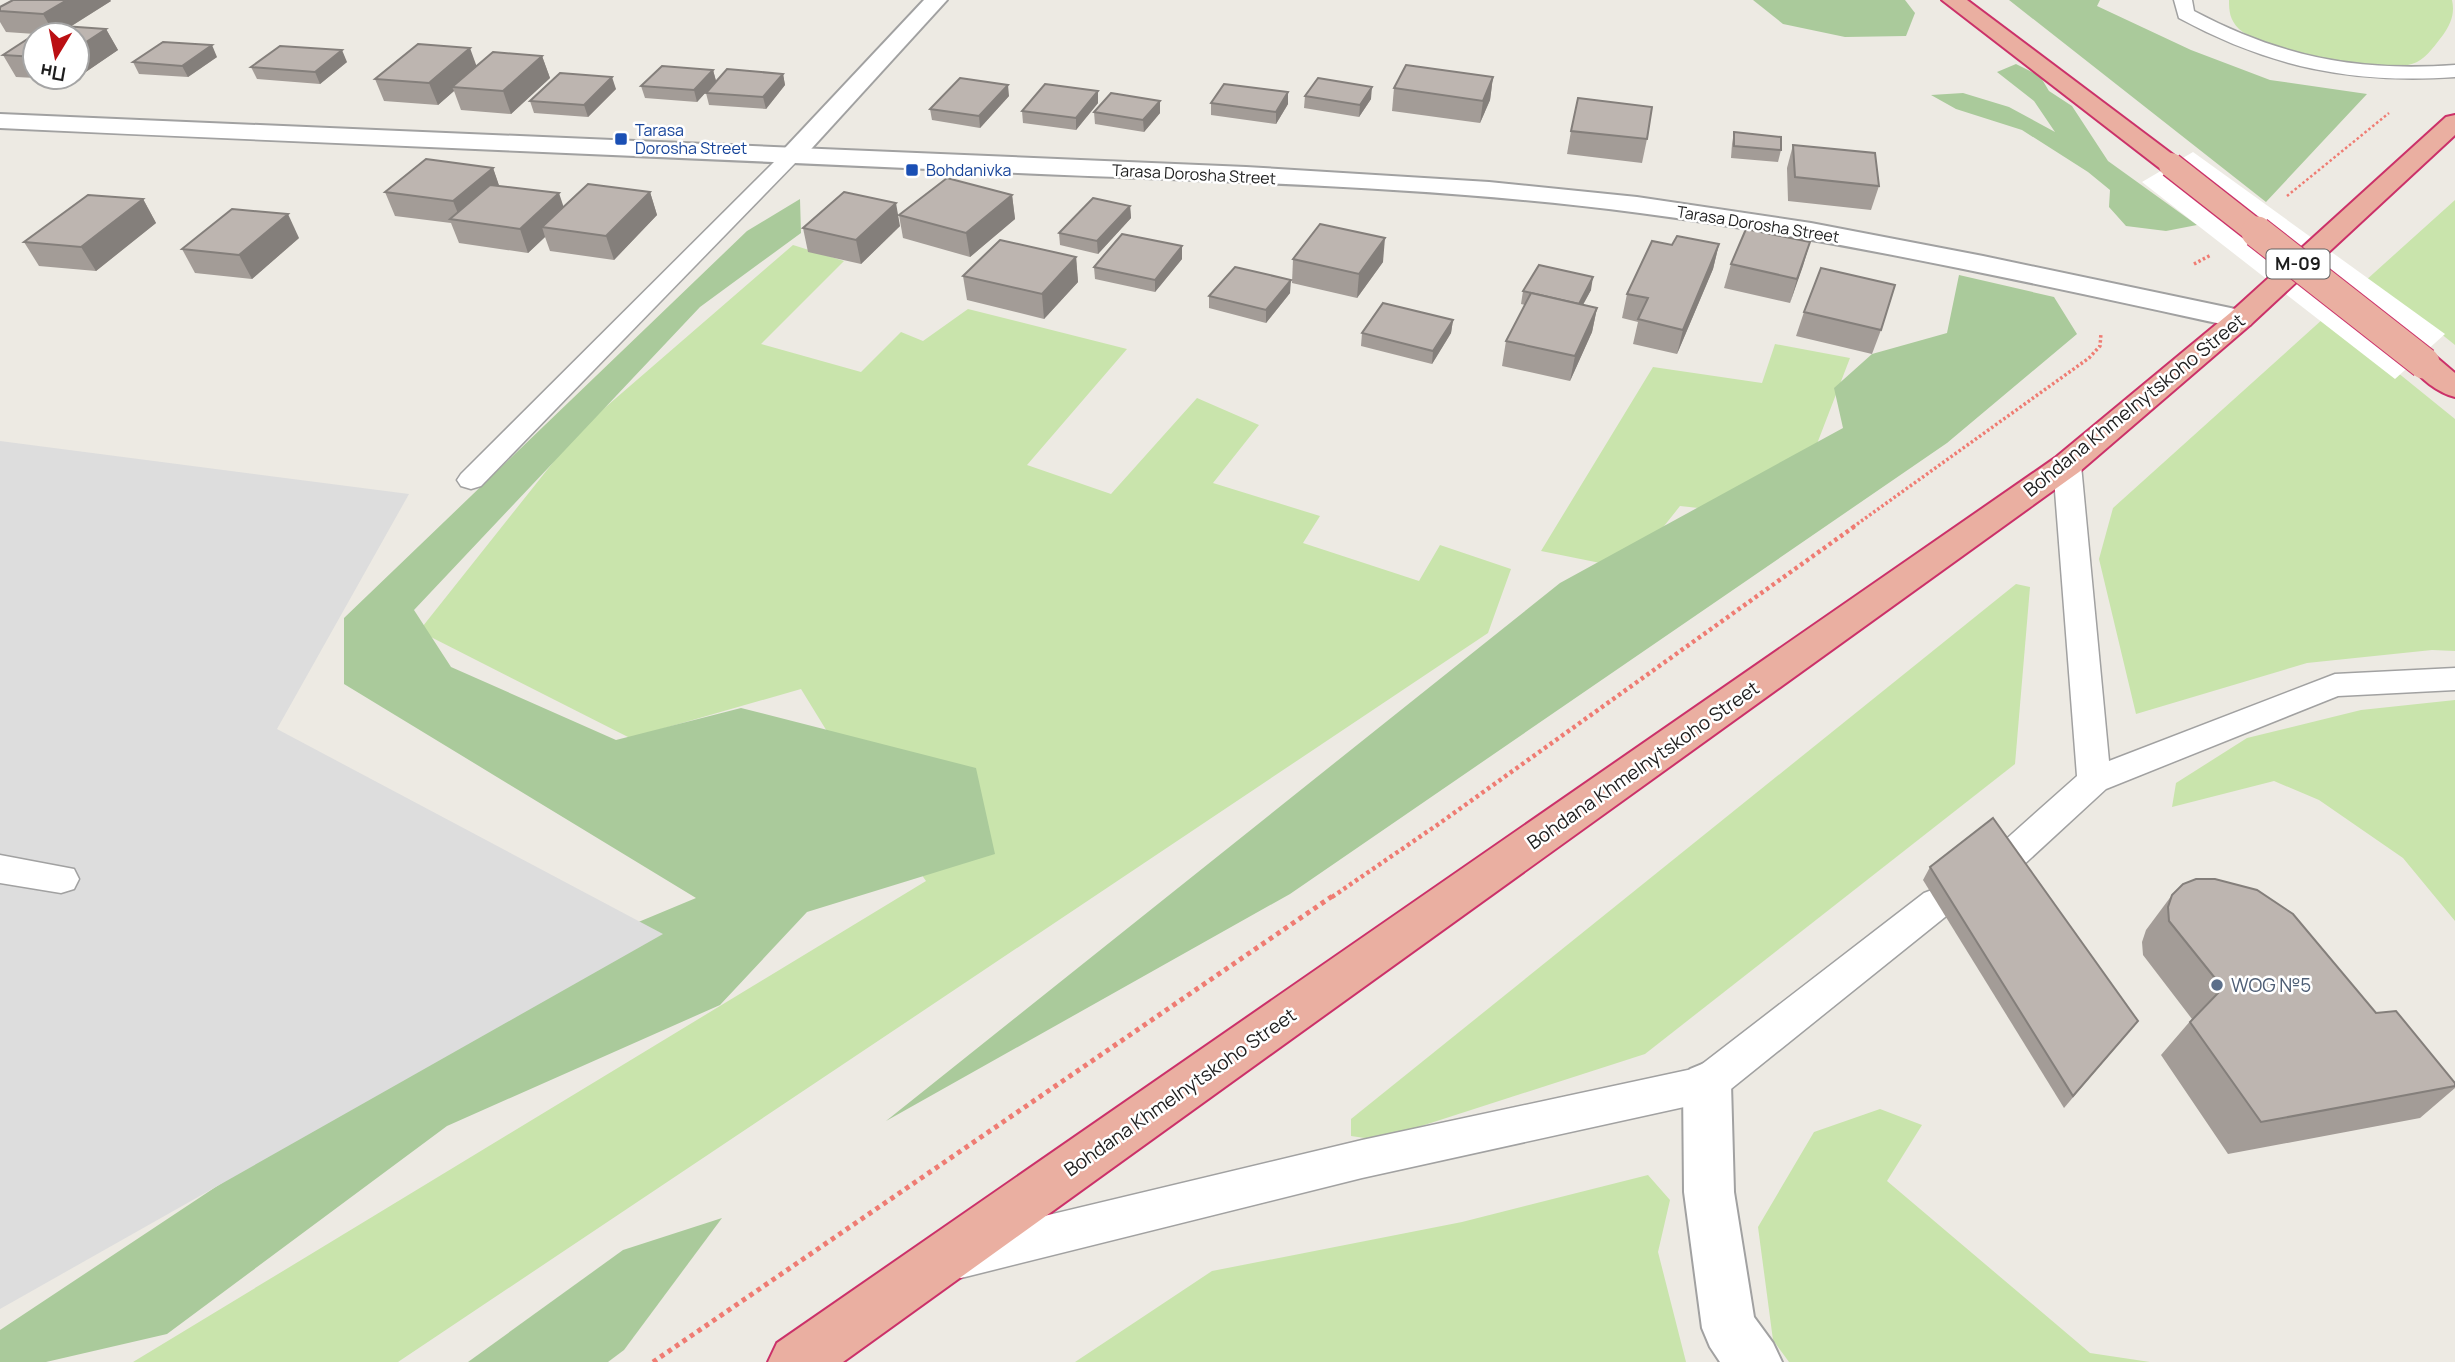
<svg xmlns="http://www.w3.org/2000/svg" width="2455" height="1362" font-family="Manrope,sans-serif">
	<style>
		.grass { fill: #c9e4ac }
		.forest { fill: #aaca9b }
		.parking { fill: #ddd }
		.pier { fill: #fff }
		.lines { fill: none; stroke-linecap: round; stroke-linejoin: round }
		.service-casing { stroke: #a1a1a1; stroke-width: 3 }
		.minor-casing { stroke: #a1a1a1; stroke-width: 4 }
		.tertiary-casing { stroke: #a1a1a1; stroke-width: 4 }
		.trunk-casing { stroke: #cb3169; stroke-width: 4 }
		.path-far3 { stroke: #ef7c73; stroke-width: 2.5; stroke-dasharray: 2.5 2.5; stroke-linecap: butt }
		.path-far2 { stroke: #ef7c73; stroke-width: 3.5; stroke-dasharray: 2.5 2.5; stroke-linecap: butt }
		.path-far1 { stroke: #ef7c73; stroke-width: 4.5; stroke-dasharray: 3.5 3.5; stroke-linecap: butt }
		.path { stroke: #ef7c73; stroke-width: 5; stroke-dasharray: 4.5 4.5; stroke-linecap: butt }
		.service { fill: #fff; fill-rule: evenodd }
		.minor { fill: #fff; fill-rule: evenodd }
		.tertiary { fill: #fff; fill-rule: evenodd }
		.trunk { fill: #eaafa1; fill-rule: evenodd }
		.trunk-bridge-far1-casing { stroke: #cb3169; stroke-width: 27; stroke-linecap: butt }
		.trunk-bridge-casing { stroke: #cb3169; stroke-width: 33; stroke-linecap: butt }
		.trunk-bridge-far1 { stroke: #eaafa1; stroke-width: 24 }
		.trunk-bridge { stroke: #eaafa1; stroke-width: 31 }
		.wall { fill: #a39c97; fill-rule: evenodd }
		.shaded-wall { fill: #847f7b }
		.building { fill: #bdb5b0; stroke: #847f7b; stroke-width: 2 }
		.transit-dot { fill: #1a4fb4; stroke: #fff; stroke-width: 2.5 }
		.service-dot { fill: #5c6f8a; stroke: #fff; stroke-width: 2.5 }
		.labels { text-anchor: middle; stroke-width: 5; stroke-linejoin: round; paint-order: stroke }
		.far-transit-label { font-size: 16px; fill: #164399; stroke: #fff; text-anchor: start }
		.far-street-label { font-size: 16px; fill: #1d1d1d; stroke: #fff }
		.shield { fill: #fff; stroke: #616161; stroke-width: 2 }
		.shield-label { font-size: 18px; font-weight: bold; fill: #1d1d1d }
		.street-label { font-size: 19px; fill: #1d1d1d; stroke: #fff }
		.service-label { font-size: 19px; fill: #4e5e75; stroke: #fff; text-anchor: start }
	</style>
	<rect width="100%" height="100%" fill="#edeae3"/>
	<!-- grass -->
	<g class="grass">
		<path d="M 2229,0 L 2452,0 C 2455,13 2451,24 2443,35 C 2436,44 2427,57 2417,62 C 2388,77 2263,51 2239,29 C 2230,20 2229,12 2229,0 Z"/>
		<polygon points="2455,200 2455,345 2435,329 2392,368 2455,419 2455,651 2432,650 2307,663 2136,714 2099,559 2113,508"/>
		<polygon points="793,245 844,261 761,344 861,372 901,332 923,341 968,309 1127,349 1027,465 1111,494 1197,398 1259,425 1213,483 1320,516 1303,543 1419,581 1440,545 1511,569 1488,633 398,1362 133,1362 926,881 871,803 801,689 630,738 419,631 578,431"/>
		<polygon points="1775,344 1850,358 1800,488 1726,511 1680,506 1630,569 1541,551 1653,367 1762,383"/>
		<polygon points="2016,584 2030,587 2015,764 1645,1054 1378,1140 1351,1136 1351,1119"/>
		<polygon points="2455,700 2455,921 2403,858 2319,800 2274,781 2172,807 2176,783 2247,738 2361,710"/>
		<polygon points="1880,1109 1922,1125 1887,1181 2090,1353 2150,1362 1789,1362 1773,1340 1758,1227 1814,1132"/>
		<polygon points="1648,1175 1670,1200 1658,1252 1686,1362 1075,1362 1212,1271 1462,1222"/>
	</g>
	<!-- forest -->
	<g class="forest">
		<polygon points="1753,0 1905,0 1915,13 1906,36 1845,37 1783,24"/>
		<polygon points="2009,0 2100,0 2097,6 2191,50 2270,80 2367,94 2266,202"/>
		<polygon points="2016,64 2040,76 2049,91 2072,106 2108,161 2197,225 2166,231 2126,226 2109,207 2110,190 2088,172 2022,130 1956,109 1931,95 1963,93 2009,107 2055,132 2034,101 1997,72"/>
		<polygon points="800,199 801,233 700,307 414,610 451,667 616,740 741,708 976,768 995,854 807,912 720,1005 447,1126 167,1334 46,1362 0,1362 0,1330 576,948 696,898 344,684 344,618 747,231"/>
		<polygon points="1959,275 2054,297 2077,334 1947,443 1290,894 886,1121 1560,583 1843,428 1834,388 1872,354 1947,333"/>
		<polygon points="722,1218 624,1350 608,1362 468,1362 623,1250"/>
	</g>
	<!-- parking -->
	<polygon class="parking" points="0,441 409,494 277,729 663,934 0,1309"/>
	<!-- pier -->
	<polygon class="pier" points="2193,152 2445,334 2395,379 2142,182"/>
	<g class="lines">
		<defs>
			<g id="service">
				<path d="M 2174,0 L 2192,0 L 2194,11 C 2281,57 2357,72 2455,65 L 2455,77 C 2352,84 2269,67 2179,18 Z"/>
				<polygon points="793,148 800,150 803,154 800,158 481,486 471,489 461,486 457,480 461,474 786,150"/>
				<polygon points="2067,457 2077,459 2081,465 2109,761 2335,674 2455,668 2455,690 2338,696 2106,789 2018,870 2006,874 1994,870 1988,860 1994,850 2077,776 2053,465 2057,459"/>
				<polygon points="0,855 74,869 79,879 74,889 61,893 0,883"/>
				<polygon points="1937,888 1950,893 1955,903 1950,913 1721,1097 1707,1102 1362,1178 961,1278 946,1272 940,1257 946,1242 961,1236 1362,1140 1697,1068 1924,893"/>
			</g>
			<g id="minor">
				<polygon points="924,0 947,0 802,159 793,162 784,159 780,154 784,149"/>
				<polygon points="1707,1062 1724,1069 1731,1084 1734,1192 1754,1317 1773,1343 1782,1362 1720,1362 1710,1347 1702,1328 1684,1192 1683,1084 1690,1069"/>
			</g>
			<path id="tertiary" d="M 0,114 L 1246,167 L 1489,182 L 1637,197 L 1811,223 L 1983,256 L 2240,310 L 2250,313 L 2255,319 L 2250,325 L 2240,328 C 2041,285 1842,240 1640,213 C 1434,186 1225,182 1018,173 C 679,157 339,144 0,128 Z"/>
			<g id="trunk">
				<polygon points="1942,0 1967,0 2180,160 2184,165 2180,170 2171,173 2162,170"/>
				<polygon points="2455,115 2455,135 2250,325 2079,472 843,1362 768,1362 777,1343 2055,458 2230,313 2446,117"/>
				<path d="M 2424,354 L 2435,356 L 2455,373 L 2455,397 C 2438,393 2419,378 2409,363 L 2413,356 Z"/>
			</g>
		</defs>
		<!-- service casing -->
		<use href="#service" class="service-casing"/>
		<!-- minor casing -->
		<use href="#minor" class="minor-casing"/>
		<!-- tertiary casing -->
		<use href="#tertiary" class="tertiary-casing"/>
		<!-- trunk casing -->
		<use href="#trunk" class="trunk-casing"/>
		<!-- path-far3 -->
		<polyline class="path-far3" points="2287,196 2389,113"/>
		<!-- path-far2 -->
		<g class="path-far2">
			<polyline points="2194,264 2211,255"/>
			<polyline points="1853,527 2089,358 2100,346 2101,333"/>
		</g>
		<!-- path-far1 -->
		<polyline class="path-far1" points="1332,897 1440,823 1855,526"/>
		<!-- path -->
		<polyline class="path" points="653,1362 1334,895"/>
		<!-- service -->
		<use href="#service" class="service"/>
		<!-- minor -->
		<use href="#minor" class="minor"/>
		<!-- tertiary -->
		<use href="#tertiary" class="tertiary"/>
		<!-- trunk -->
		<use href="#trunk" class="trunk"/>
		<defs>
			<polyline id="trunk-bridge-far1" points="2171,165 2259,234"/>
			<polyline id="trunk-bridge" points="2257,232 2424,363"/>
		</defs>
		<!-- trunk-bridge-far1 casing -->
		<use href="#trunk-bridge-far1" class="trunk-bridge-far1-casing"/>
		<!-- trunk-bridge casing -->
		<use href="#trunk-bridge" class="trunk-bridge-casing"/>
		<!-- trunk-bridge-far1 -->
		<use href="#trunk-bridge-far1" class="trunk-bridge-far1"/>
		<!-- trunk-bridge -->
		<use href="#trunk-bridge" class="trunk-bridge"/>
	</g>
	<!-- wall -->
	<g class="wall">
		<path d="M 13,0 L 110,0 L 111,1 L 70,27 L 106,29 L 118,50 L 74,80 L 16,77 L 3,55 L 35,34 L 6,32 L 0,22 L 0,7 ZM 35,35 L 77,35 L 77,77 L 35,77 Z"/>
		<polygon points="542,56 550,78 511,114 461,110 454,91 438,105 384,101 375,79 476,66"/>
		<polygon points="217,57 188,77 139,74 133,62"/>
		<polygon points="347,62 320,84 257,79 251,67"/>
		<polygon points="713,70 716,81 697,102 645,98 641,86"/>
		<polygon points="783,74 785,85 766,109 709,105 706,93"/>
		<polygon points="1493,77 1490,100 1480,123 1392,111 1394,88"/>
		<polygon points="616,89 588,117 534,113 530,101"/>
		<polygon points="1098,91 1098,103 1076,130 1023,123 1022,111"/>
		<polygon points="1288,92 1288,104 1276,124 1211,115 1211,103"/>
		<polygon points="1009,96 980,128 932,120 930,109"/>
		<polygon points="1305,96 1371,99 1359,117 1304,108"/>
		<polygon points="1160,101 1160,113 1144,132 1095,124 1094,112"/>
		<polygon points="1571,131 1647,139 1642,163 1567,154"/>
		<polygon points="1734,132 1781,150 1778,162 1731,158 1732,144"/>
		<polygon points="1793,145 1879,186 1871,210 1788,201 1787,168"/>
		<polygon points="493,168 499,186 563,207 650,192 657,215 614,260 550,251 545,237 528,253 459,243 451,223 395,216 385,192"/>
		<polygon points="1012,195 1015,219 970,257 903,238 899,215"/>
		<polygon points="143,199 156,223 96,271 39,266 24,242"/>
		<polygon points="1130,206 1131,218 1098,254 1060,245 1059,233"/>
		<polygon points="900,226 861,264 808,252 803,228"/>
		<polygon points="299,238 252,279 195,273 182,249"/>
		<polygon points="1810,242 1790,303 1724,288 1731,264"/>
		<polygon points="1719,244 1713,269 1677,354 1633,344 1638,322 1622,318 1627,294 1672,245"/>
		<polygon points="1076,257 1078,282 1044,319 967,300 963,276"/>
		<polygon points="1182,259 1155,292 1095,279 1094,267"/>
		<polygon points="1293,259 1383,262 1357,298 1292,283"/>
		<polygon points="1591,290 1583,305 1597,308 1592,332 1570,381 1502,366 1506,341 1525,305 1521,304 1523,291"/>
		<polygon points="1290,293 1266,323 1209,308 1209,296"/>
		<polygon points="1804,312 1881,330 1872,354 1796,336"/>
		<polygon points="1453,320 1451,333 1432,364 1361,346 1362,333"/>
		<polygon points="1930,867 2138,1021 2064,1108 1923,880"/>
		<polygon points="2172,895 2376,1013 2455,1083 2455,1088 2420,1118 2228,1154 2161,1055 2192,1019 2143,955 2142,942 2146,930"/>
	</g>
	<!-- shaded-wall -->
	<g class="shaded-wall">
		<polygon points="67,0 110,0 111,1 57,35 55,35 43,14"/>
		<polygon points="106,29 118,50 74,80 73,77 77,77 77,48"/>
		<polygon points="212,45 217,57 188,77 182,66"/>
		<polygon points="470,48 478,70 452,87 454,91 438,105 429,83"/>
		<polygon points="342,50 347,62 320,84 315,72"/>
		<polygon points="542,56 550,78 511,114 503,91"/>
		<polygon points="713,70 716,81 697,102 694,90"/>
		<polygon points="783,74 785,85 766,109 763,97"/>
		<polygon points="612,77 616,89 588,117 584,105"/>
		<polygon points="1493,77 1490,100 1480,123 1483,101"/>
		<polygon points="1008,85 1009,96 980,128 979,116"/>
		<polygon points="1372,87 1371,99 1359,117 1360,105"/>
		<polygon points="1098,91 1098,103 1076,130 1076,118"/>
		<polygon points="1288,92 1288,104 1276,124 1276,112"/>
		<polygon points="1160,101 1160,113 1144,132 1143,120"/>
		<polygon points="493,168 501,191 461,221 453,201"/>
		<polygon points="650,192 657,215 614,260 606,236"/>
		<polygon points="559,193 567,217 542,227 545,237 528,253 520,229"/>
		<polygon points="1012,195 1015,219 970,257 966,233"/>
		<polygon points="143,199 156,223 96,271 81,247"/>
		<polygon points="896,203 900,226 861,264 856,240"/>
		<polygon points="1130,206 1131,218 1098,254 1097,241"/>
		<polygon points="288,214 299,238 252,279 239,255"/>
		<polygon points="1385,238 1383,262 1357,298 1359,274"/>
		<polygon points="1810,242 1803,266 1790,303 1797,279"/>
		<polygon points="1719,244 1713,269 1677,354 1683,330"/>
		<polygon points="1182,246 1182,259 1155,292 1155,280"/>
		<polygon points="1076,257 1078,282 1044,319 1042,294"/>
		<polygon points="1593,277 1591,290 1576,317 1579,305"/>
		<polygon points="1291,280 1290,293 1266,323 1266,310"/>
		<polygon points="1597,308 1592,332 1570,381 1575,356"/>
		<polygon points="1453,320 1451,333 1432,364 1433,351"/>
	</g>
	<!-- building -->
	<g class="building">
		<polygon points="13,0 67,0 43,14 0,11 0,7"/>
		<polygon points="49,25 106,29 77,48 77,35 35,35 35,57 3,55"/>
		<polygon points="163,42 212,45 182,66 133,62"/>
		<polygon points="418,44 470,48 429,83 375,79"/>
		<polygon points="280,46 342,50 315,72 251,67"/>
		<polygon points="493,52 542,56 503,91 452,87"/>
		<polygon points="1406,65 1493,77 1483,101 1394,88"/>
		<polygon points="662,66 713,70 694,90 641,86"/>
		<polygon points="727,69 783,74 763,97 706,93"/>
		<polygon points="560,73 612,77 584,105 530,101"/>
		<polygon points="960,78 1008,85 979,116 930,109"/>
		<polygon points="1318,78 1372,87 1360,105 1305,96"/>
		<polygon points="1045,84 1098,91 1076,118 1022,111"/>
		<polygon points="1224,84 1288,92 1276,112 1211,103"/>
		<polygon points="1111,93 1160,101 1143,120 1094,112"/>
		<polygon points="1578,98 1652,107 1647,139 1571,131"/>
		<polygon points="1734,132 1781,137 1781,150 1734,146"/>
		<polygon points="1793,145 1875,153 1879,186 1795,177"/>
		<polygon points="426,159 493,168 453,201 385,192"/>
		<polygon points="947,178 1012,195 966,233 899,215"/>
		<polygon points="588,184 650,192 606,236 542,227"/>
		<polygon points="490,185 559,193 520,229 450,219"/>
		<polygon points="844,192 896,203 856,240 803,228"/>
		<polygon points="88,195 143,199 81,247 24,242"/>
		<polygon points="1093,198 1130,206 1097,241 1059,233"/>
		<polygon points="232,209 288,214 239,255 182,249"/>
		<polygon points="1320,224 1385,238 1359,274 1293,259"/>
		<polygon points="1746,229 1810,242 1797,279 1731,264"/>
		<polygon points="1122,234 1182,246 1155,280 1094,267"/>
		<polygon points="1677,236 1719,244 1683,330 1638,319 1648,298 1627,294 1652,241 1672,245"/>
		<polygon points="1000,240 1076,257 1042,294 963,276"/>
		<polygon points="1539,265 1593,277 1579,304 1523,291"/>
		<polygon points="1235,267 1291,280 1266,310 1209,296"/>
		<polygon points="1821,268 1895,285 1881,330 1804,312"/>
		<polygon points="1531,293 1597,308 1575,356 1506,341"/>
		<polygon points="1383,303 1453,320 1433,351 1362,333"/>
		<polygon points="1993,818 2138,1021 2073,1096 1930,867"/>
		<polygon points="2196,879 2215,879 2257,890 2293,914 2376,1013 2396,1011 2455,1083 2455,1086 2261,1122 2190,1022 2223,988 2169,921 2168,907 2172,895 2183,884"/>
	</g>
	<!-- markers -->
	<g class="transit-dot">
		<rect x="614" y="132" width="14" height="14" rx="3.5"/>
		<rect x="905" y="163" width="14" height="14" rx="3.5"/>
	</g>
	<circle class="service-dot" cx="2217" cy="985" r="7"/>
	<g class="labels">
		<!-- far-transit labels -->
		<g class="far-transit-label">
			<text x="635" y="136">Tarasa<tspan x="635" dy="18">Dorosha Street</tspan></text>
			<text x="926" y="176">Bohdanivka</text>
		</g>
		<!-- far-street labels -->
		<g class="far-street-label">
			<text transform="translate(1194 174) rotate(3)" y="6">Tarasa Dorosha Street</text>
			<text transform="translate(1758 224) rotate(9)" y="6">Tarasa Dorosha Street</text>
		</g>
		<!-- shield labels -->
		<rect class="shield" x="2266.5" y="249.5" width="63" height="29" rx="5"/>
		<g class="shield-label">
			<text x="2298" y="270">М-09</text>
		</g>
		<!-- street labels -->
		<g class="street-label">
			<text transform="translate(2134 405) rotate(-39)" y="7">Bohdana Khmelnytskoho Street</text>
			<text transform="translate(1643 765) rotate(-35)" y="7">Bohdana Khmelnytskoho Street</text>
			<text transform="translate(1180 1092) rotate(-35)" y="7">Bohdana Khmelnytskoho Street</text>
		</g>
		<!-- service labels -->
		<g class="service-label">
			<text x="2231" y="992">WOG №5</text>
		</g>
	</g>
	<!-- north arrow -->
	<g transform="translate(56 56) rotate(190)"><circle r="33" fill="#ffffff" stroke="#a5a5a5" stroke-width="2"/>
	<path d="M0-5L12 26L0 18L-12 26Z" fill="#bb0f13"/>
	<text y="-10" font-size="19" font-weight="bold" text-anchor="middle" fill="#1d1d1d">Пн</text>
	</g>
</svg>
